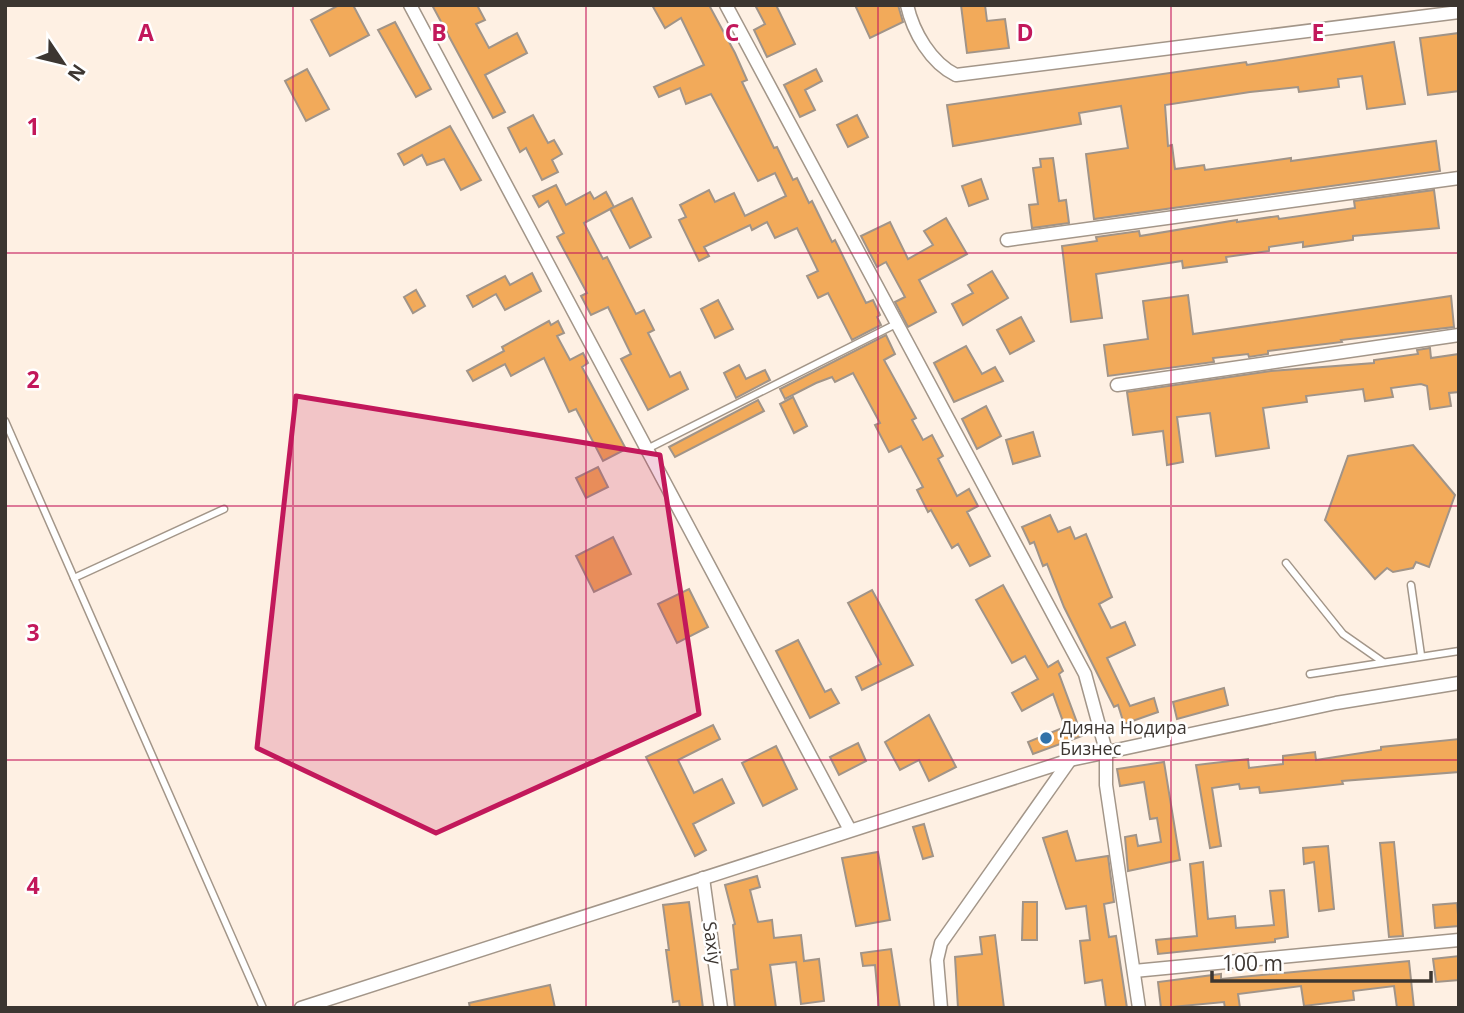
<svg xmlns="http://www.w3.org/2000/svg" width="1464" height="1013" font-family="'Open Sans',sans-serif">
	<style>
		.building { fill: #f2aa5a; stroke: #a19488; stroke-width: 2 }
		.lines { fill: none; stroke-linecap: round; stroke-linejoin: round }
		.lane-casing { stroke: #a39689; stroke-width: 9 }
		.street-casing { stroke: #a39689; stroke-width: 15 }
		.lane { stroke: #fff; stroke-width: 6 }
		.street { stroke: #fff; stroke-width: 12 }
		.marked { fill: #c2185b; fill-opacity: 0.2; stroke: #c2185b; stroke-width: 5; stroke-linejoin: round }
		.grid { fill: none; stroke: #c2185b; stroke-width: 2; stroke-opacity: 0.55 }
		.poi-dot { fill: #3272a9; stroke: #fff; stroke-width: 2.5 }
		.labels { text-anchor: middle; stroke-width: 5; stroke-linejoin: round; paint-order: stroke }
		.poi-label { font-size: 18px; fill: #3c3631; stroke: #fff; text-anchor: start }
		.street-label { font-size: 18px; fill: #3c3631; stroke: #fff }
		.grid-label { font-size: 23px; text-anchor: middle; font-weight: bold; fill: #c2185b; stroke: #fff; stroke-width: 5; stroke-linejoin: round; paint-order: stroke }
	</style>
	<rect width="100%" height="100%" fill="#fef0e3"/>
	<!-- building -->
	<g class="building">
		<polygon points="339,5 353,5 369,35 330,56 311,20"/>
		<polygon points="432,5 477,5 485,20 476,24 489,48 517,33 527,53 485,75 505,112 493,118"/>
		<polygon points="652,5 709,5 735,53 747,80 742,82 774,148 777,147 793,180 797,178 809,203 812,201 832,242 835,240 866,303 873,300 880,315 877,317 881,325 852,340 828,293 818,298 807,276 818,271 797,228 775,238 767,222 752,230 750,225 704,247 709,256 699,261 679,220 686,217 680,205 709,190 715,202 734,193 745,216 786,196 775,173 758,181 711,94 686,104 680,88 659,97 654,87 704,65 681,18 665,28"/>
		<polygon points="755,5 776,5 795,44 767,57 754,30 765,24"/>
		<polygon points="855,5 898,5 903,22 870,38"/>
		<polygon points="961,5 985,5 987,21 1005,19 1009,48 967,53"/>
		<polygon points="395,22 431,89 416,97 378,30"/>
		<polygon points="1459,33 1459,91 1428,95 1420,38"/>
		<polygon points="1394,42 1405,104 1367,109 1362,76 1338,79 1339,87 1299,92 1298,87 1250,92 1165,105 1168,146 1172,145 1175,169 1204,165 1205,170 1291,158 1291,161 1436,141 1440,171 1094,219 1086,154 1128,148 1121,106 1079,113 1081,124 953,146 947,105 1246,62 1247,65"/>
		<polygon points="307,69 329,109 306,121 285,81"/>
		<polygon points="816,69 822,81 805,90 815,110 800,117 784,85"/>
		<polygon points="533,115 548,143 554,140 562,154 552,160 558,172 542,180 526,148 520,152 508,128"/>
		<polygon points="857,115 868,137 848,147 837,125"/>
		<polygon points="450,126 481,180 461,190 444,159 427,165 422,155 404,165 398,154"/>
		<polygon points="1053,158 1059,201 1066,200 1069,223 1032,228 1029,205 1038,204 1033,168 1041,167 1040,159"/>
		<polygon points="981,179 988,199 969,206 962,186"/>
		<polygon points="556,185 566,205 590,192 594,199 606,192 614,207 584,223 603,259 607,257 636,314 644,310 654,330 648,333 670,377 680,372 688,389 648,410 621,359 631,354 608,307 591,315 581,296 587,293 557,237 564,233 548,201 539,207 533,196"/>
		<polygon points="1434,190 1439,228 1353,236 1353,240 1303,247 1303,242 1269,247 1269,251 1226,257 1227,262 1183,268 1182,261 1096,274 1102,318 1071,322 1062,246 1097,241 1096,237 1139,231 1140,236 1237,220 1237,222 1278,216 1279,219 1355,208 1354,201"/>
		<polygon points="632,198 651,237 630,248 610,209"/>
		<polygon points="946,218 967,254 919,280 936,312 908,327 895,302 905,297 886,262 877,267 861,236 890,222 908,259 933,245 924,231"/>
		<polygon points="992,271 1008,298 963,325 952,304 973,293 968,285"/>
		<polygon points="532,273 541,291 505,310 496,294 473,307 467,296 505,276 510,285"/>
		<polygon points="416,290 425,306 413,313 404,297"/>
		<polygon points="1188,295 1193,334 1451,296 1454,327 1341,340 1342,342 1268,351 1268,354 1249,357 1248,354 1213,358 1214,362 1108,376 1104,345 1148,339 1143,301"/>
		<polygon points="718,300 733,329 715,338 701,309"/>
		<polygon points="1021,317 1034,341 1010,354 997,330"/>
		<polygon points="549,321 551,325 558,321 564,333 557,336 570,360 583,353 588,363 582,367 626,449 603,461 576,409 569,412 544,358 511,376 505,364 473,381 467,371 504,351 502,347"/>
		<polygon points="886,335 895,354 884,360 916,418 912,420 923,440 932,435 943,456 938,459 957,496 969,489 978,506 967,512 990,556 970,566 958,544 952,548 931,510 928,512 917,490 923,487 901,446 889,452 875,425 880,423 853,373 835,382 832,377 816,383 785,399 780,389"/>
		<polygon points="966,346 982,374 995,367 1003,381 954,402 934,363"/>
		<polygon points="1430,348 1431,358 1459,354 1459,392 1449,393 1451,406 1430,409 1427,386 1421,384 1391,388 1393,397 1365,401 1363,389 1306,396 1307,402 1263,408 1269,448 1216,456 1210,413 1177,417 1183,462 1167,465 1163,431 1133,435 1127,392 1271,371 1374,363 1374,360 1418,354 1417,350"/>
		<polygon points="739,365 746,379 765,370 770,380 736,398 724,373"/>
		<polygon points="793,397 807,426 794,433 780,404"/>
		<polygon points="758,400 764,411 675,457 669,447"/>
		<polygon points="986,406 1001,436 977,449 962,419"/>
		<polygon points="1033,432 1040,456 1013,464 1006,440"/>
		<polygon points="1413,445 1455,495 1429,567 1416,562 1413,568 1393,572 1387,568 1375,579 1325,520 1348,456"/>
		<polygon points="598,467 608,487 586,498 576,478"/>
		<polygon points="1050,515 1058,532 1070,527 1075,539 1086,534 1112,597 1099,604 1111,628 1125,622 1135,645 1107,658 1130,706 1154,698 1158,712 1124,724 1118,705 1114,707 1064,607 1047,564 1043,566 1034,542 1030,544 1022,527"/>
		<polygon points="613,537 631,574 594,592 576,556"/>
		<polygon points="1003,585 1048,667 1058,661 1063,671 1059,674 1082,736 1033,754 1028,742 1065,727 1053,694 1022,711 1012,693 1038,679 1025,656 1012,663 976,600"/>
		<polygon points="689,589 708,627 677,643 658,604"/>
		<polygon points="872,590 913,665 862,690 856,677 881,664 848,603"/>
		<polygon points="798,640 825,692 831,689 839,703 810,718 776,651"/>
		<polygon points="1224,688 1228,705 1177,719 1173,702"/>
		<polygon points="929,715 956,767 929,781 919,760 900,770 885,742"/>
		<polygon points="713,725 720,739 678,760 694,793 722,779 734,803 693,824 706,850 695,856 646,757"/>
		<polygon points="1459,739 1459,772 1342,781 1343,784 1260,793 1259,787 1240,789 1239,784 1212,788 1221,846 1210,848 1196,765 1248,759 1249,768 1283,764 1283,756 1315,752 1316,760 1381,750 1381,747"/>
		<polygon points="858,743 866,761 839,775 830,757"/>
		<polygon points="776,746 797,789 763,806 742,763"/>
		<polygon points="1164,762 1180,860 1128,871 1125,837 1136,835 1138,846 1161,842 1157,818 1150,819 1144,782 1120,786 1117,769"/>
		<polygon points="924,824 933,856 923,859 913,827"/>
		<polygon points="1067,831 1076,861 1108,856 1114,902 1104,904 1109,937 1116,936 1127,1008 1106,1008 1102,980 1085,983 1080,941 1090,940 1086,906 1066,909 1043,838"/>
		<polygon points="1394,842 1403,936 1389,937 1380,843"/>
		<polygon points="1328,846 1334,909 1319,911 1314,862 1304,864 1303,848"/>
		<polygon points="878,852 890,920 856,926 842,858"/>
		<polygon points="1203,862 1208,919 1235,916 1236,928 1274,925 1270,891 1284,890 1288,937 1275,939 1275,942 1158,954 1156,940 1197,936 1190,864"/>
		<polygon points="757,876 760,887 750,890 758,922 772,920 774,938 801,935 804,961 819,959 824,1001 801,1004 796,962 770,965 776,1008 735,1008 731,970 738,969 733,925 735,924 725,885"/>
		<polygon points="689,902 695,946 703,1008 680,1008 679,1001 673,1002 666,950 669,950 663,905"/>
		<polygon points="1023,902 1037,902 1037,940 1022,940"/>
		<polygon points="1457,903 1459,926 1435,928 1433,905"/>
		<polygon points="995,935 1004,1008 958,1008 955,957 982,954 980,937"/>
		<polygon points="891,949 900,1008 879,1008 875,965 863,966 861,953"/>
		<polygon points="1459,956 1459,980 1436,982 1433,959"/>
		<polygon points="1409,961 1414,1008 1397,1008 1394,986 1353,991 1354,1000 1304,1006 1301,986 1238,994 1240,1008 1225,1008 1224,1002 1161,1008 1158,982 1221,974 1221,979"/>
		<polygon points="550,985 555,1008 470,1008 469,1003"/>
	</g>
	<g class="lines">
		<defs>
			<g id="lane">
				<polyline points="5,421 263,1008"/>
				<polyline points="649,448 896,324"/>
				<polyline points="1286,563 1343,634 1383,662"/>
				<polyline points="74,578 224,509"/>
				<polyline points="1411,585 1421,655"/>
				<polyline points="1310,674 1459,651"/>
			</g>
			<g id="street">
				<polyline points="410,5 850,830"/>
				<polyline points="726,5 1085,674 1106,751 1106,785 1139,1008"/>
				<path d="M 907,5 C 913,32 931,63 956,75 L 1459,12"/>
				<polyline points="1007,240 1459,178"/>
				<polyline points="1117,385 1459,335"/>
				<polyline points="703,878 721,1008"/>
				<polyline points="1134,971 1459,940"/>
				<polyline points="301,1008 1070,760 1336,703 1459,683"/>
				<polyline points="941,1008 937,960 941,943 1070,760"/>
			</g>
		</defs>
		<!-- lane casing -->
		<use href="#lane" class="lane-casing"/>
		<!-- street casing -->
		<use href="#street" class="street-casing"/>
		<!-- lane -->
		<use href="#lane" class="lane"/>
		<!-- street -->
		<use href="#street" class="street"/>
	</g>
	<!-- marked area -->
	<path class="marked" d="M 296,396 L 660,455 L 699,714 L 436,833 L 257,748 Z"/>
	<!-- grid -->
	<path class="grid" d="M 293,5 L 293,1008M 586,5 L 586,1008M 878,5 L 878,1008M 1171,5 L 1171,1008M 5,253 L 1459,253M 5,506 L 1459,506M 5,760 L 1459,760"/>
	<!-- markers -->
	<circle class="poi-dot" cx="1046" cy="738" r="7"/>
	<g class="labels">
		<!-- poi labels -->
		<g class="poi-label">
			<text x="1060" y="734">Дияна Нодира<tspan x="1060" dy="21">Бизнес</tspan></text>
		</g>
		<!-- street labels -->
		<g class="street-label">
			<text transform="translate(712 943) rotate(82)" y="6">Saxiy</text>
		</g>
	</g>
	<g class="grid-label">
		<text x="146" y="41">A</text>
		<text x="439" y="41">B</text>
		<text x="732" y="41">C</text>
		<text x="1025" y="41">D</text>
		<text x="1318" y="41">E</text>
		<text x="33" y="135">1</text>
		<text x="33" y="388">2</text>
		<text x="33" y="641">3</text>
		<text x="33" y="894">4</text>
	</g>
	<!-- border -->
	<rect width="1464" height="1013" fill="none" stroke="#3c3631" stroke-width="14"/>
	<!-- north arrow -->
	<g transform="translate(63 63) rotate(125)" stroke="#ffffff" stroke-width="5" paint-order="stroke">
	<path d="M0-5L12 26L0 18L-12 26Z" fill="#3c3631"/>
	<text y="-10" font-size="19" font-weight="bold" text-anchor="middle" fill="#3c3631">N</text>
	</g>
	<!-- scale -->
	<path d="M1212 971v10h219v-10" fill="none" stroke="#3c3631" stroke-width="3.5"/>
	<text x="1222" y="971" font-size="21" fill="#3c3631" stroke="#ffffff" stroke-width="5" paint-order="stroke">100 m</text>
</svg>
